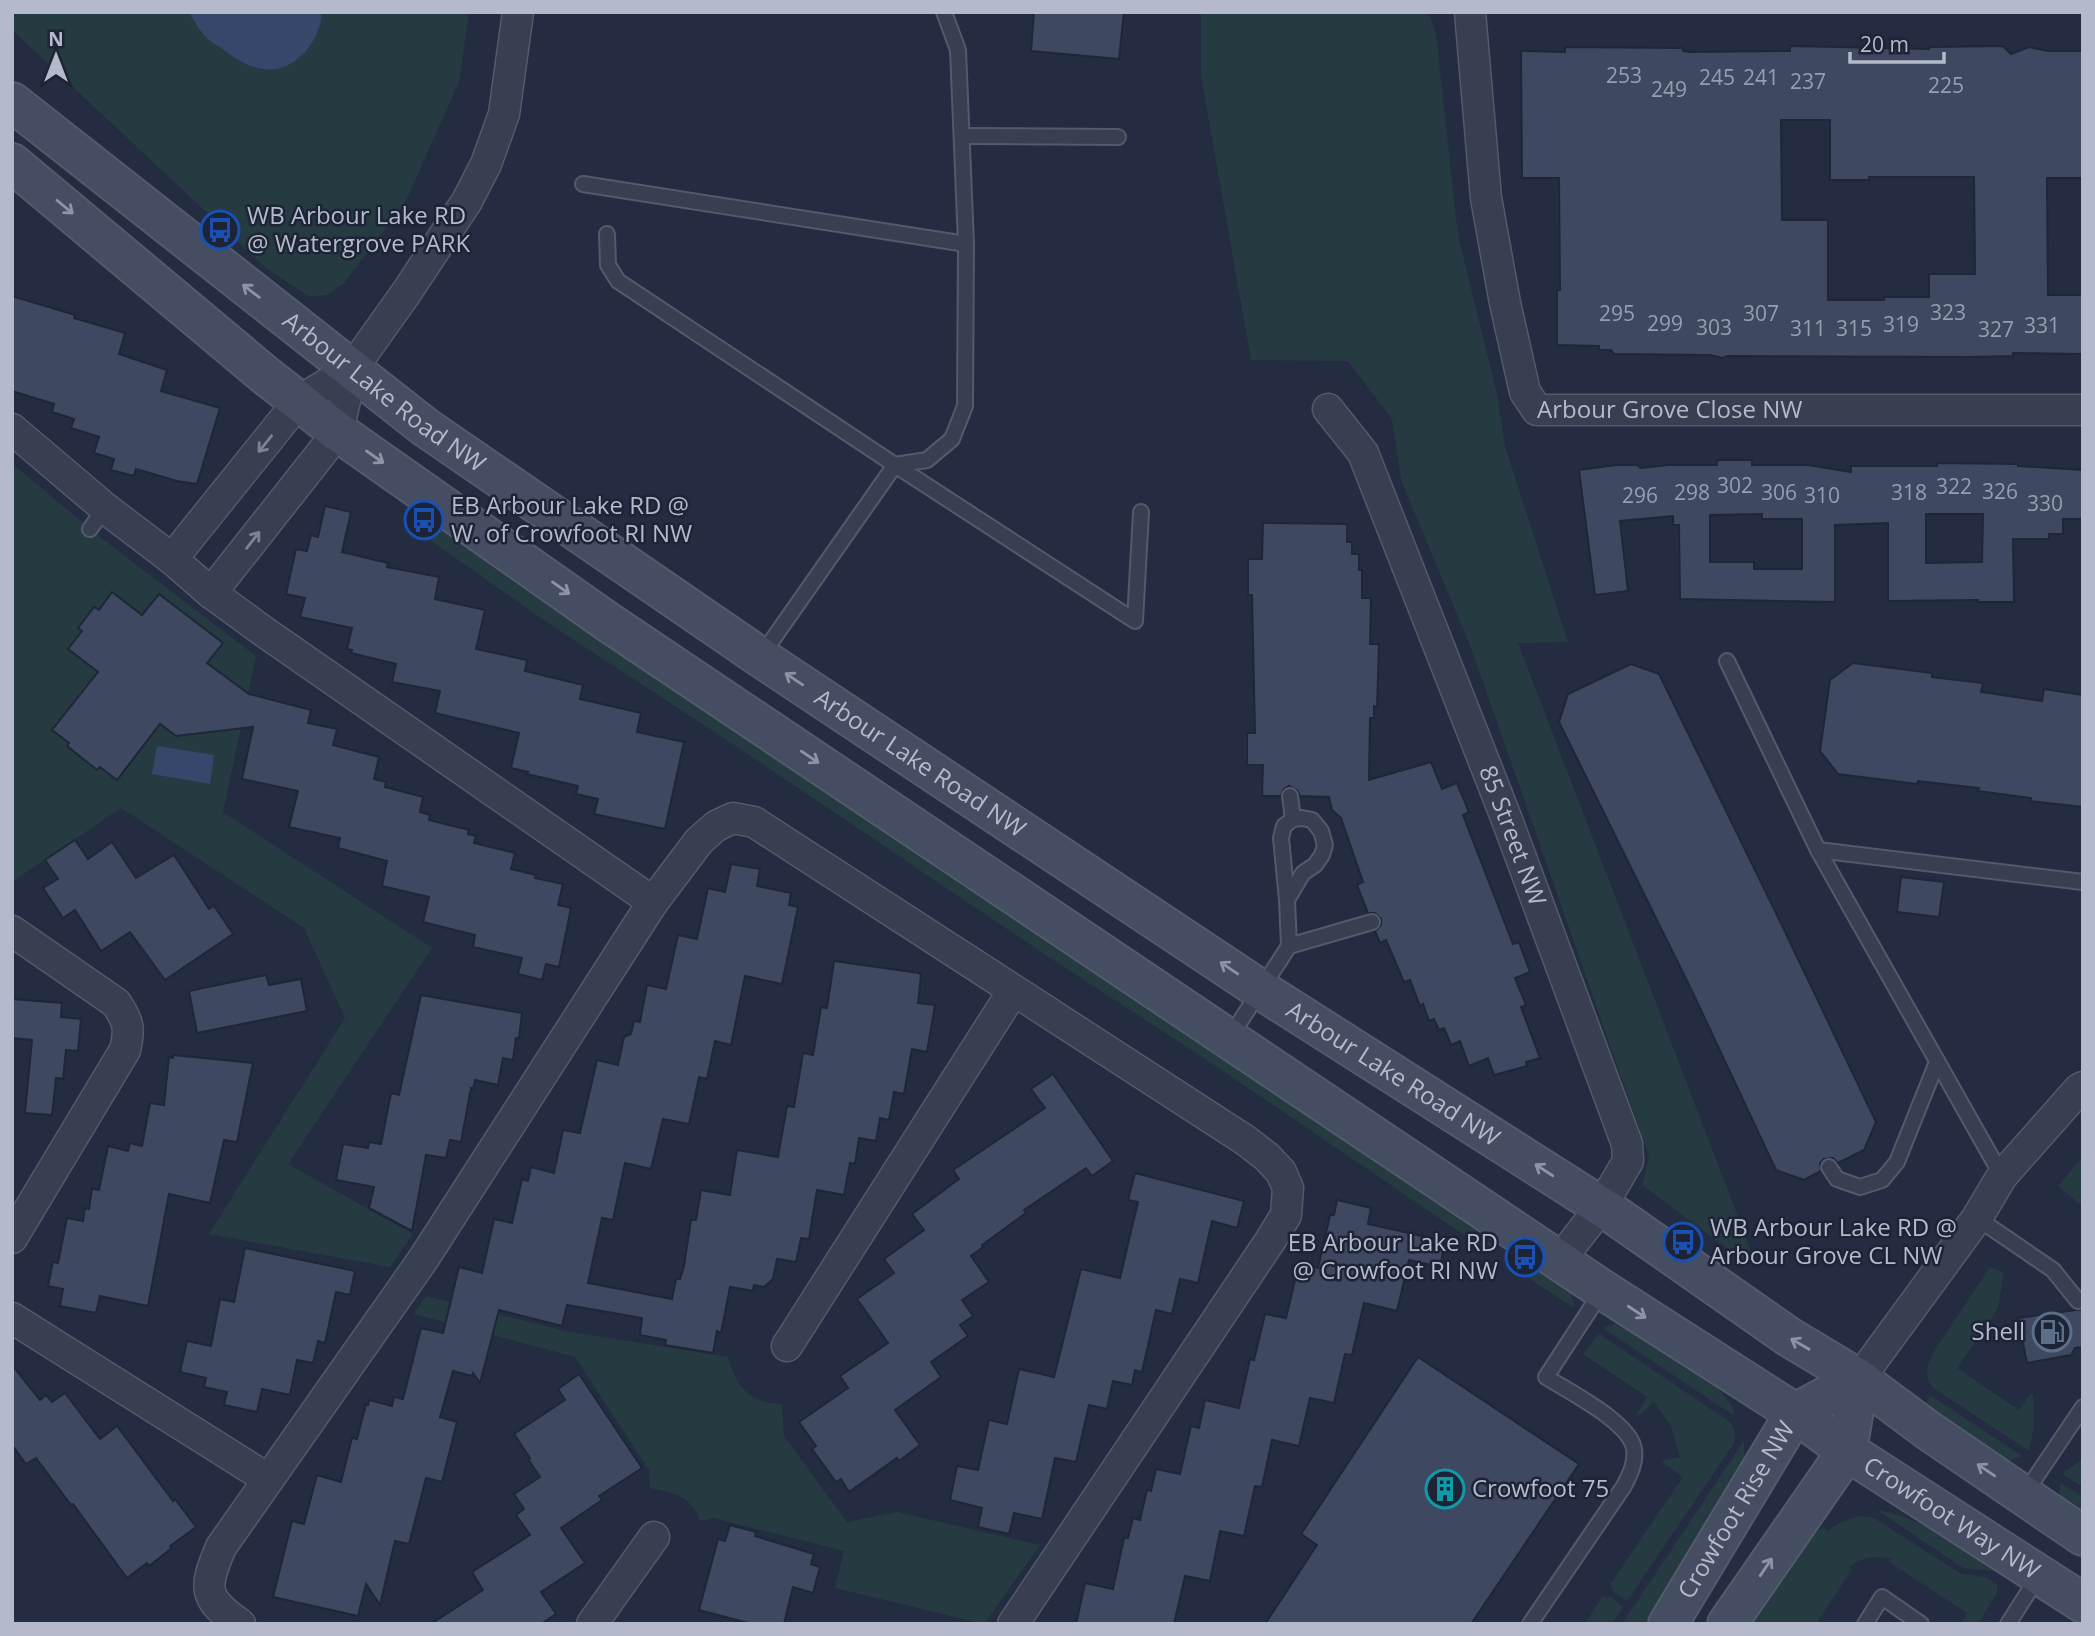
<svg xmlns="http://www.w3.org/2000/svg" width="2095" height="1636" font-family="'Open Sans',sans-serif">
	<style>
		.green { fill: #253b41 }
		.water { fill: #37476b }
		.building { fill: #3f4861; stroke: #1e2637; stroke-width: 2; fill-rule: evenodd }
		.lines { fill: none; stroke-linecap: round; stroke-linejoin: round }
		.lane-casing { stroke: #525a6b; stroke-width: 18 }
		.street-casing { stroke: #525a6b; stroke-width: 33 }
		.secondary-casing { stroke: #525a6b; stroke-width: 42 }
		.lane { stroke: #373f50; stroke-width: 14 }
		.street { stroke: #373f50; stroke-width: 30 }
		.secondary { stroke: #454d63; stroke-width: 38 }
		.oneway { stroke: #8d94a7 }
		.oneway2 { stroke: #7c8394 }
		.labels { text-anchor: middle; stroke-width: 5; stroke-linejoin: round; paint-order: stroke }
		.number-label { font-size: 21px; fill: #979eb0 }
		.poi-label { font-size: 24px; fill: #b4bacb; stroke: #1c2435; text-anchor: start }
		.street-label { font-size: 24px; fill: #b4bacb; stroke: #1c2435 }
	</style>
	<rect width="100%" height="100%" fill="#232c41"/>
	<!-- green -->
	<g class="green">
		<polygon points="12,12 469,12 459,82 405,203 344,283 327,295 310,297 266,268 12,30"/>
		<polygon points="1201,12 1428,12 1436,34 1458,235 1497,394 1505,446 1568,642 1518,643 1750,1248 1747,1263 1642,1185 1649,1156 1471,648 1401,480 1392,419 1348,361 1251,360 1201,76"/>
		<polygon points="15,466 104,540 256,656 223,812 432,948 288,1164 413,1234 390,1267 209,1234 345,1018 304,928 121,808 12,882 12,473"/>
		<polygon points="427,519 581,626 1078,961 1489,1233 1485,1239 1497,1247 1492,1254 1210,1062 1050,958 733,744 548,623 417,531"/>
		<polygon points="2080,1160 2083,1161 2083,1207 2058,1186"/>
		<polygon points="1524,1257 1570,1286 1574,1308 1516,1270"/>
		<path d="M 1990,1267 L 2004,1273 L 1998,1307 L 1991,1320 L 1957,1368 L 2019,1410 L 2030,1394 L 2033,1394 C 2035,1414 2034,1432 2029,1451 L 1936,1390 C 1923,1379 1926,1367 1933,1353 Z"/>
		<path d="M 426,1296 L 565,1331 L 728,1357 C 736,1387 750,1403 782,1404 L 784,1436 L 847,1522 L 897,1512 L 1040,1545 L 984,1624 L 835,1588 L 844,1551 L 714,1518 L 700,1521 C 689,1494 676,1494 650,1488 L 649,1470 L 575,1357 L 414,1314 Z"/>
		<path d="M 1623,1321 C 1657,1344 1717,1376 1735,1412 L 1733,1415 L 1603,1328 Z"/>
		<path d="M 1599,1334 L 1730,1422 C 1735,1429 1736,1434 1734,1443 L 1627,1601 L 1615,1593 L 1610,1585 L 1683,1477 L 1662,1462 L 1663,1460 L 1680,1457 L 1671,1426 L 1654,1402 L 1640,1415 L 1636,1415 L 1647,1397 L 1583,1354 Z"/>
		<polygon points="1930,1395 2022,1456 2002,1463 1933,1414 1926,1403"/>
		<polygon points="1744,1441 1744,1466 1649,1624 1622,1624"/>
		<polygon points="2083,1458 2083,1487 2062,1474"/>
		<polygon points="2060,1482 2083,1497 2083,1516 2059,1500"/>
		<path d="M 1877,1510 C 1922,1517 1960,1547 1996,1571 L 1963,1568 Z"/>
		<path d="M 1859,1516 L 1874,1518 L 1961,1574 L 1985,1577 L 1997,1585 L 1997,1593 L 1978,1624 L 1961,1624 L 1967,1613 L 1889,1562 L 1891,1559 C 1875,1555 1862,1557 1849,1567 L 1852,1569 L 1816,1624 L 1746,1624 L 1790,1558 L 1823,1526 L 1827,1531 L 1839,1523 Z"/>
		<polygon points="1602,1597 1612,1598 1623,1607 1612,1624 1585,1624"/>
	</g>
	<!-- water -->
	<g class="water">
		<path d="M 189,12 L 322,12 C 321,27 313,45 302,55 C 274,81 247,68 221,48 C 215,44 208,40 204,35 C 198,28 194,20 189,12 Z"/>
		<polygon points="157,746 214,755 210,784 152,774"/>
	</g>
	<!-- building -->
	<g class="building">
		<polygon points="1034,12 1124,12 1119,59 1031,51"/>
		<path d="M 1790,46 L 1929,49 L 1929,47 L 2003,46 L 2011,54 L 2029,47 L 2048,51 L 2083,51 L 2083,178 L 2047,178 L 2048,295 L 2083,295 L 2083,354 L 2013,353 L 2013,356 L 1968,357 L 1727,356 L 1723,358 L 1710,355 L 1614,354 L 1611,350 L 1599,350 L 1599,346 L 1557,345 L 1557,290 L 1560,290 L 1559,178 L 1522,178 L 1521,51 L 1565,52 L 1565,47 L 1683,48 L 1683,51 L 1689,52 L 1790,51 ZM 1781,120 L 1830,120 L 1830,180 L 1869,180 L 1869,177 L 1974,177 L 1975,274 L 1929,274 L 1929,297 L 1884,297 L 1884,300 L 1828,300 L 1828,220 L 1782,220 Z"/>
		<polygon points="12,296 75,315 74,318 125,333 119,354 167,370 161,391 220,408 197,484 177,481 136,469 134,476 111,470 114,459 94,453 99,437 71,428 74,419 52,412 54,404 12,391"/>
		<path d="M 1720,460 L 1752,460 L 1752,465 L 1808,465 L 1851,472 L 1851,466 L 1937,466 L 1937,463 L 2018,464 L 2018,466 L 2083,470 L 2083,519 L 2063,519 L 2063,534 L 2049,534 L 2049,539 L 2013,539 L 2014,602 L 1978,602 L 1978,600 L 1888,601 L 1888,523 L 1835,525 L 1835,602 L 1680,599 L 1679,525 L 1673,525 L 1673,516 L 1620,521 L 1628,591 L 1595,595 L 1579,470 L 1616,465 L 1637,465 L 1641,468 L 1668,465 L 1717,465 L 1717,461 ZM 1762,514 L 1762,519 L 1802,519 L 1802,569 L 1754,569 L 1754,562 L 1710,562 L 1710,515 ZM 1926,514 L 1983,514 L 1982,562 L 1926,563 Z"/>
		<polygon points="325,506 351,512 342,552 388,563 387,567 439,577 435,599 485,610 476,649 527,660 525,671 583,685 580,699 641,713 637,732 684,742 665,829 594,814 598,799 576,794 578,786 527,774 528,772 511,768 519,733 435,713 440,691 392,682 396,664 351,653 352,650 347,649 352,628 300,617 305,598 286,594 296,549 307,551 311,535 318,537"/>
		<polygon points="1263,523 1347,524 1347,542 1352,542 1352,554 1359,554 1359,570 1362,570 1362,598 1371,598 1370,644 1379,644 1377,707 1374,706 1374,718 1370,718 1369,780 1431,762 1442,789 1457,783 1469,812 1463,815 1513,944 1519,942 1530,972 1515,978 1526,1005 1521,1007 1540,1058 1526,1062 1527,1066 1494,1075 1488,1058 1469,1066 1460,1041 1451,1045 1444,1028 1439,1030 1434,1019 1429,1021 1423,1004 1420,1006 1410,980 1404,982 1386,940 1380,943 1375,931 1381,925 1381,919 1375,913 1368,913 1357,885 1363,882 1341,818 1332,810 1329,797 1300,796 1297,790 1289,786 1284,789 1281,796 1262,796 1263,765 1247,765 1247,733 1255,733 1252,595 1248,595 1248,559 1262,559"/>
		<polygon points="112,592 142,615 159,594 223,643 207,663 249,694 311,710 308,723 337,729 333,745 379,757 374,779 386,782 385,787 423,797 420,812 430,815 429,820 469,830 468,834 476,836 474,843 515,853 511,869 536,875 535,878 563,884 558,905 571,908 559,967 546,964 542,980 518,974 522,958 473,947 475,935 423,922 429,897 382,886 387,861 338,848 340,838 289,827 298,791 242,779 253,727 176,736 160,724 117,780 100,767 97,770 67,746 69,743 52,730 98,672 68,649 82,631 78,628 94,607 99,610"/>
		<polygon points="1853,663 1932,673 1932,677 1983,683 1981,692 2042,701 2044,689 2083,695 2083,807 2030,801 2031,798 1978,791 1979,788 1918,781 1917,784 1838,774 1820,751 1830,680"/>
		<polygon points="1631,664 1659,674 1776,913 1876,1122 1864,1150 1838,1163 1833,1158 1824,1159 1820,1163 1821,1171 1804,1180 1776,1170 1692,991 1559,722 1568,694"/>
		<polygon points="75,840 88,859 112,842 136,878 174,855 209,909 214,906 233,934 165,980 130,932 101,951 75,910 63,918 43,888 58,879 45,860"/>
		<polygon points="731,864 760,869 757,886 791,893 789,905 798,907 782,984 745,976 731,1045 715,1041 707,1079 699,1077 689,1124 663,1119 651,1169 625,1163 613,1220 602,1218 588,1283 672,1299 676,1279 680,1279 684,1266 691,1220 696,1220 701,1190 730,1195 737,1150 778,1157 787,1106 794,1107 803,1053 813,1055 821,1007 827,1008 834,961 919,973 921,975 918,1003 935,1005 927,1052 912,1049 904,1094 894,1092 889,1120 880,1118 876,1141 859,1138 855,1164 850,1163 844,1195 817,1190 809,1239 801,1238 796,1262 777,1259 773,1279 764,1287 754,1285 753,1291 730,1287 721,1333 717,1331 713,1353 665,1345 666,1340 640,1335 642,1318 567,1305 562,1326 499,1310 480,1383 473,1373 472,1376 453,1371 440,1417 457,1422 442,1482 426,1478 409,1544 395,1541 380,1605 366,1584 358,1616 273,1597 292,1521 304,1524 317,1475 341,1482 352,1438 357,1439 366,1404 368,1405 369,1400 392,1406 394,1397 403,1399 421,1328 443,1333 459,1267 482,1273 494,1219 512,1223 522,1179 528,1181 531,1167 554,1173 563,1130 580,1133 597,1060 618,1065 624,1037 631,1034 634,1021 640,1022 647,985 666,989 678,935 697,939 708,888 725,892"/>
		<polygon points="1901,877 1944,882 1939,917 1897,912"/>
		<polygon points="266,975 269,985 301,979 307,1011 197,1033 189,991"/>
		<polygon points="421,995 522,1013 519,1038 516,1038 513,1060 503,1058 498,1085 475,1080 473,1089 471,1088 461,1142 450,1140 446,1158 426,1155 412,1231 369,1208 374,1187 336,1180 343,1144 368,1148 369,1142 381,1144 391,1093 399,1095"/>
		<polygon points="12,999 62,1003 61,1017 81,1019 78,1051 66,1050 63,1079 56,1078 52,1115 25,1113 32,1040 12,1038"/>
		<polygon points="173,1055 253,1063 237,1142 224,1140 210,1203 169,1194 148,1306 100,1296 96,1313 60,1306 63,1289 48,1286 53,1262 58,1263 67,1218 83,1221 85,1208 89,1209 92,1189 99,1190 108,1146 128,1151 130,1143 142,1146 150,1103 164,1105 169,1057 173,1058"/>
		<polygon points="1053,1074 1113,1161 1092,1176 1086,1168 1024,1210 1026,1213 982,1245 983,1247 971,1256 989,1282 962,1300 973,1316 960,1325 968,1336 931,1362 941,1377 895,1410 920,1445 899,1461 897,1458 849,1492 841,1479 836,1482 812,1449 816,1446 799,1422 848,1388 840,1376 888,1343 857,1299 894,1273 884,1259 924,1230 912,1214 959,1179 953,1170 1045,1108 1031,1089"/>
		<polygon points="1135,1173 1244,1201 1237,1228 1212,1221 1198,1283 1180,1279 1172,1314 1156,1310 1142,1372 1135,1370 1132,1385 1113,1381 1107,1409 1089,1405 1076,1462 1055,1458 1042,1519 1014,1513 1009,1534 978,1527 982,1508 950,1500 957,1466 978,1470 989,1420 1007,1424 1019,1369 1054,1377 1081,1269 1120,1278 1138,1202 1128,1200"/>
		<polygon points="1337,1200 1371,1208 1368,1224 1440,1240 1439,1242 1445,1243 1440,1267 1409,1260 1397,1311 1364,1303 1352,1355 1345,1354 1334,1403 1310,1398 1299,1446 1272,1440 1262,1487 1255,1486 1244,1536 1220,1531 1210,1581 1185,1576 1174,1624 1076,1624 1085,1583 1113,1589 1124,1538 1128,1538 1133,1518 1140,1520 1147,1490 1151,1491 1156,1469 1180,1474 1191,1426 1199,1428 1205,1400 1239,1408 1250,1359 1254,1360 1265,1314 1286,1318 1299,1263 1318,1268 1330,1215 1334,1215"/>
		<polygon points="245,1248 355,1271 350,1295 336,1292 325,1343 318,1341 313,1363 297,1360 290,1395 262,1389 257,1412 224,1405 227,1392 204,1387 206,1378 180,1372 187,1341 211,1346 220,1299 234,1302"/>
		<polygon points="2083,1309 2083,1347 2075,1348 2071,1355 2027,1363 2018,1318"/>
		<polygon points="1418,1357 1579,1464 1471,1624 1265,1624 1317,1545 1301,1534"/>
		<polygon points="12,1365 40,1400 46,1395 52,1402 65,1393 100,1439 117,1426 173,1501 175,1499 196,1527 170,1546 172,1548 149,1566 147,1563 127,1578 73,1504 71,1505 36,1458 26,1464 12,1445"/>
		<polygon points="579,1374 642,1468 599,1496 602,1500 561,1528 585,1563 541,1592 556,1614 541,1624 431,1624 483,1590 472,1572 530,1535 516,1515 524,1509 514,1494 540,1477 528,1459 530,1458 514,1434 565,1400 558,1389"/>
		<polygon points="730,1525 756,1532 755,1536 814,1554 811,1564 820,1567 813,1593 793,1587 784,1624 752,1624 699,1610 718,1539 725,1541"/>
	</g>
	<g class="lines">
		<defs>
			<g id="lane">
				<polyline points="962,136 1118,137"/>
				<polyline points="583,184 966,244"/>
				<polyline points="607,234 608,265 618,281 895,465 1135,621 1141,512"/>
				<polyline points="90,529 105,508"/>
				<polyline points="761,656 895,465 927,460 952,439 965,406 966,244 958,50 944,12"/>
				<polyline points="1727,661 1818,850 2002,1176"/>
				<polyline points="1290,796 1293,819"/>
				<polyline points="1818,850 2083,882"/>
				<polyline points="1287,900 1281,838 1284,826 1293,819 1302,818 1312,820 1321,831 1325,845 1322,855 1315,865 1303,873 1287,900 1289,946"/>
				<polyline points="1230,1037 1289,946 1372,922"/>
				<polyline points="1829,1167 1837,1179 1860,1187 1882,1180 1897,1162 1937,1062"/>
				<polyline points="1977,1218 2053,1270 2078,1301"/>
				<polyline points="2025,1493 2083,1407"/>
				<path d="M 1530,1624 L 1624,1486 C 1630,1474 1636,1463 1634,1449 C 1630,1422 1569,1392 1546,1377 L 1602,1291"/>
				<polyline points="1865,1624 1882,1597 1921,1624"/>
				<polyline points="2008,1624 2039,1575"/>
			</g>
			<g id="street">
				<path id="s1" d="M 1470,12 L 1486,198 L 1505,303 L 1525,392 L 1537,410 L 2083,410"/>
				<path id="s2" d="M 1328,409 L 1363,453 L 1507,820 L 1627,1144 L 1628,1161 L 1601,1207 L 1559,1261"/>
				<polyline points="12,429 105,508 172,559 211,593 263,631 653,902"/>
				<polyline points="172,559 299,401 352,369"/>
				<polyline points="211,593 338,432 352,369 406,293 467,201 486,164 504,114 518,12"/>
				<path d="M 12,931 L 116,1003 C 129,1022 130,1029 125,1050 L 12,1238"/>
				<polyline points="12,1318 268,1479"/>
				<polyline points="787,1346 1013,991"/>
				<polyline points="1859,1379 1977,1218 2002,1176 2079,1089 2083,1087"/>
				<path d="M 240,1624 C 202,1598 204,1587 221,1547 L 424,1258 L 653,902 L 699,841 L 716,826 L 733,818 L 754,822 L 1245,1140 L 1267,1157 L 1281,1172 L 1288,1188 L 1286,1215 L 1270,1241 L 1013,1624"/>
				<polyline points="592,1624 654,1537"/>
			</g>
			<g id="secondary">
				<path id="s3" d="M 12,102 L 425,427 L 760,657 L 1261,990 L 1616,1216 L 1789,1337 L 1859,1379 L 1929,1431 L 2083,1536"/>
				<path id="s4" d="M 12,163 L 265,375 L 338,432 L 608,622 L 1603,1290 L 1795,1413 L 1847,1451 L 2083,1603"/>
				<path id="s5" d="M 1668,1624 L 1795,1413 L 1859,1379"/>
				<polyline points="1727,1624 1847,1451 1859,1379"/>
			</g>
		</defs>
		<!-- lane casing -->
		<use href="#lane" class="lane-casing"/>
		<!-- street casing -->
		<use href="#street" class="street-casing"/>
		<!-- secondary casing -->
		<use href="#secondary" class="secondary-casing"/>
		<!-- lane -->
		<use href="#lane" class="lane"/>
		<!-- street -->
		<use href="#street" class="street"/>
		<!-- secondary -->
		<use href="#secondary" class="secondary"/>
	</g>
	<!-- one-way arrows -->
	<defs><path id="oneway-shaft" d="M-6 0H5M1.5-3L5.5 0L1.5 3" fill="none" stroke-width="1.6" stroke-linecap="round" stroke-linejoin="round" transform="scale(1.75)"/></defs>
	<g class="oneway">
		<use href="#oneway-shaft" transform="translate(65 207) rotate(40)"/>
		<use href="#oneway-shaft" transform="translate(251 291) rotate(-142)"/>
		<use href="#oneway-shaft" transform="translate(375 457) rotate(35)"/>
		<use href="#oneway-shaft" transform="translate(561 588) rotate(35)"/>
		<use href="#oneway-shaft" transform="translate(794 679) rotate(-146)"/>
		<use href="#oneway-shaft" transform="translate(810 757) rotate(34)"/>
		<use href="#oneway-shaft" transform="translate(1229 968) rotate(-146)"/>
		<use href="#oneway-shaft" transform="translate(1544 1170) rotate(-147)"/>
		<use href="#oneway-shaft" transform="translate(1637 1312) rotate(33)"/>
		<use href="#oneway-shaft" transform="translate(1800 1344) rotate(-150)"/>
		<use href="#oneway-shaft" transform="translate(1986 1470) rotate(-146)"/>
		<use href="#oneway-shaft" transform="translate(1766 1567) rotate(-56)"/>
	</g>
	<g class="oneway2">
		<use href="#oneway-shaft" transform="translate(265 444) rotate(129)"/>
		<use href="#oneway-shaft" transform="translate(253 540) rotate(-52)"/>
	</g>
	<!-- icons -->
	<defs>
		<symbol id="bus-ring" viewBox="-11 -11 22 22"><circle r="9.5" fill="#1c2435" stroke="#1a4fb4" stroke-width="1.5"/><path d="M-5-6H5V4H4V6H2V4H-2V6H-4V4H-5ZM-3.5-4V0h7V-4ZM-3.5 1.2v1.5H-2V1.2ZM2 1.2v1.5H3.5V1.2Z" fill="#1a4fb4"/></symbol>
		<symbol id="fuel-ring" viewBox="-11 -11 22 22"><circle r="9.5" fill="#1c2435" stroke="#5c6f8a" stroke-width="1.5"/><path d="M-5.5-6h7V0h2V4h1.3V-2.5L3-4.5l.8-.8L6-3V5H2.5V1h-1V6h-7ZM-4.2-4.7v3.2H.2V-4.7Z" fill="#5c6f8a"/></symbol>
		<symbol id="building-ring" viewBox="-11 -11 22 22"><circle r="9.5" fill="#1c2435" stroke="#0f9aa8" stroke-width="1.5"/><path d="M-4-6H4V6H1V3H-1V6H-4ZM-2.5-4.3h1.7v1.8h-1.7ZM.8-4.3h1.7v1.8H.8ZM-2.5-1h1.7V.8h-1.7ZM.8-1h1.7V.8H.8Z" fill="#0f9aa8"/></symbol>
	</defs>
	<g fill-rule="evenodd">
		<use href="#bus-ring" x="198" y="208" width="44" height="44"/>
		<use href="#bus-ring" x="402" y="498" width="44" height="44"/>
		<use href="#bus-ring" x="1661" y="1220" width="44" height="44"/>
		<use href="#bus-ring" x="1503" y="1235" width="44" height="44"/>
		<use href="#fuel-ring" x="2030" y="1310" width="44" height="44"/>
		<use href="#building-ring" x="1423" y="1467" width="44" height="44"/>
	</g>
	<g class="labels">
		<!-- number labels -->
		<g class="number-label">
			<text x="1624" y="83">253</text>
			<text x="1717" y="85">245</text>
			<text x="1761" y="85">241</text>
			<text x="1808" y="89">237</text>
			<text x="1946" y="93">225</text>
			<text x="1669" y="97">249</text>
			<text x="1948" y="320">323</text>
			<text x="1617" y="321">295</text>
			<text x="1761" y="321">307</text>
			<text x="1665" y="331">299</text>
			<text x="1901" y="332">319</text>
			<text x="2042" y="333">331</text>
			<text x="1714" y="335">303</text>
			<text x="1808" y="336">311</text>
			<text x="1854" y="336">315</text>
			<text x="1996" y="337">327</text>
			<text x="1735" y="493">302</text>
			<text x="1954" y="494">322</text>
			<text x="2000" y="499">326</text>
			<text x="1692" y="500">298</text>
			<text x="1779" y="500">306</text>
			<text x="1909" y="500">318</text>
			<text x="1640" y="503">296</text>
			<text x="1822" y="503">310</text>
			<text x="2045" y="511">330</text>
		</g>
		<!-- poi labels -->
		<g class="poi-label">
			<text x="247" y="224">WB Arbour Lake RD<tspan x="247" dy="28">@ Watergrove PARK</tspan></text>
			<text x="451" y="514">EB Arbour Lake RD @<tspan x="451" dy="28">W. of Crowfoot RI NW</tspan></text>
			<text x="1710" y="1236">WB Arbour Lake RD @<tspan x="1710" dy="28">Arbour Grove CL NW</tspan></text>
			<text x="1498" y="1251" text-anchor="end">EB Arbour Lake RD<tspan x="1498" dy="28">@ Crowfoot RI NW</tspan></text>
			<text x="2025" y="1340" text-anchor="end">Shell</text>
			<text x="1472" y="1497">Crowfoot 75</text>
		</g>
		<!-- street labels -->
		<g class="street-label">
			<text dy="8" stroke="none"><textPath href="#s3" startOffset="472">Arbour Lake Road NW</textPath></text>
			<text dy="8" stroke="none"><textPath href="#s1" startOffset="539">Arbour Grove Close NW</textPath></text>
			<text dy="8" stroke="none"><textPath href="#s3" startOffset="1124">Arbour Lake Road NW</textPath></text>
			<text dy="8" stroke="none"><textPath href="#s2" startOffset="467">85 Street NW</textPath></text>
			<text dy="8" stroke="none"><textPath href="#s3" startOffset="1690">Arbour Lake Road NW</textPath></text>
			<text dy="8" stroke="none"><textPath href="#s5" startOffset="133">Crowfoot Rise NW</textPath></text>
			<text dy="8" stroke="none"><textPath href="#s4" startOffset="2368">Crowfoot Way NW</textPath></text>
		</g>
	</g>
	<!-- border -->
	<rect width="2095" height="1636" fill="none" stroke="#b4bacb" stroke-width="28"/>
	<!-- north arrow -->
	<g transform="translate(56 56)" stroke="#1c2435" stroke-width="5" paint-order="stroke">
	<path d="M0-5L12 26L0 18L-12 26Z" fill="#b4bacb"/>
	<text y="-10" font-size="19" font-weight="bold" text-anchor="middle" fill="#b4bacb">N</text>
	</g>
	<!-- scale -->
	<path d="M1850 52v10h94v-10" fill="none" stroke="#b4bacb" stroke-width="3.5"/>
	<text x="1860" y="52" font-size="21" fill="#b4bacb" stroke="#1c2435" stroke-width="5" paint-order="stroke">20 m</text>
</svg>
